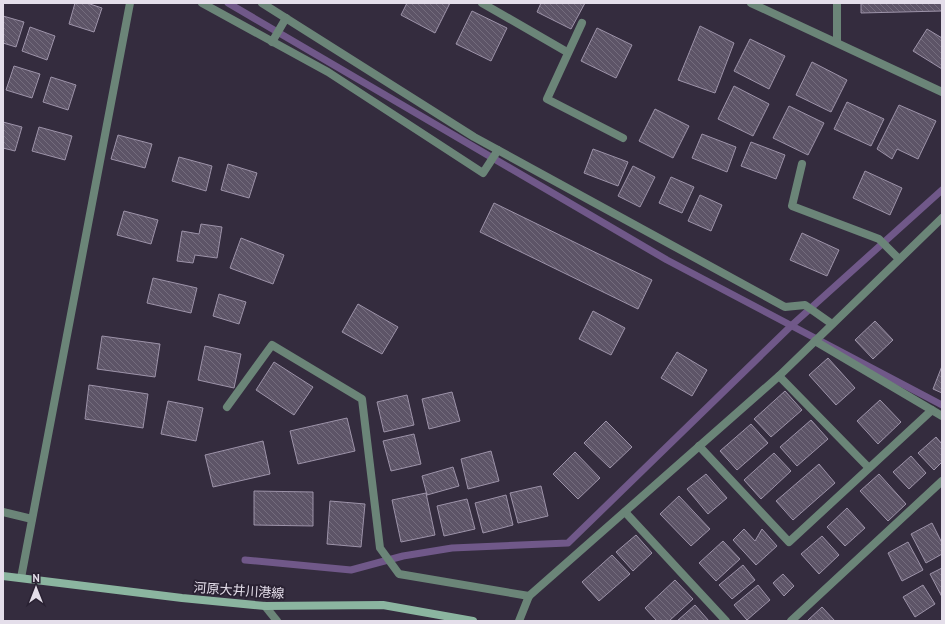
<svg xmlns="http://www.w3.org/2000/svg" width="945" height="624" font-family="'PT Sans','Noto Sans JP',sans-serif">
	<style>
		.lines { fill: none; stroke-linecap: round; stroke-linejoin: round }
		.stream { stroke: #705889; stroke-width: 7 }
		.building { fill: url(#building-back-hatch); stroke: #9d93a9 }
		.minor { stroke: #6b8578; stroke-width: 8 }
		.tertiary { stroke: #6b8578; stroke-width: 8 }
		.secondary { stroke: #8bb5a0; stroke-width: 8 }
		.labels { text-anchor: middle; stroke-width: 4; stroke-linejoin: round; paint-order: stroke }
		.street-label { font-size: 13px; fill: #e4deea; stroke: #2a2233 }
	</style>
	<defs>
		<pattern id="building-back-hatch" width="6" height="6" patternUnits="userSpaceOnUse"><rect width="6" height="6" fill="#5d5467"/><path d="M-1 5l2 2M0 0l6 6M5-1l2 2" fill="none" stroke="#746c7d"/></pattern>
	</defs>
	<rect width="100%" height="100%" fill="#342c3e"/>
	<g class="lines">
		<!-- stream -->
		<g class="stream">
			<polyline points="228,3 667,260 942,405"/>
			<polyline points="245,560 351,570 403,556 452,548 568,543 792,325 942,190"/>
		</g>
	</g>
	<!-- building -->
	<g class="building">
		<polygon points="75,3 87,3 102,8 94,32 69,24"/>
		<polygon points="407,3 450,3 435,33 401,15"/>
		<polygon points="541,3 585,3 571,29 537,12"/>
		<polygon points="861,3 942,3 942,11 861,13"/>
		<polygon points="472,11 507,28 491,61 456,44"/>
		<polygon points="3,16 24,22 16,47 3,43"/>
		<polygon points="700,26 734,43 715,93 678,80"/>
		<polygon points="30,27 55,36 47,60 22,51"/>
		<polygon points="597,28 632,45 616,78 581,61"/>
		<polygon points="927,29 942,38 942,69 913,51"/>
		<polygon points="750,39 785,56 769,89 734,71"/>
		<polygon points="812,62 847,80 831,112 796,95"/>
		<polygon points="14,66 40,74 32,98 6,90"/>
		<polygon points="51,77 76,85 68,110 43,102"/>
		<polygon points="734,86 769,104 753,136 718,119"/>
		<polygon points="847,102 884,119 871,146 834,129"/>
		<polygon points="899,105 936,121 918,159 897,149 892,159 877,149"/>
		<polygon points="789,106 824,123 808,155 773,138"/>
		<polygon points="655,109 689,126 673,158 639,141"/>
		<polygon points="3,122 22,127 15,151 3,148"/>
		<polygon points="39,127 72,136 65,160 32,151"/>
		<polygon points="702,134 736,147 727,172 692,158"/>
		<polygon points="118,135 152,144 145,168 111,159"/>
		<polygon points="751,142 785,155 776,179 741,166"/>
		<polygon points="593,149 628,162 618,186 584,173"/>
		<polygon points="179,157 212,166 206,191 172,181"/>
		<polygon points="228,164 257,173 249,198 221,190"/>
		<polygon points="633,166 655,177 640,207 618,196"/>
		<polygon points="865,171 902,188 890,215 853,198"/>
		<polygon points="671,177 694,187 682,213 659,203"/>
		<polygon points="700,195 722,205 711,231 688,221"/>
		<polygon points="494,203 652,280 638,309 480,232"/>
		<polygon points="124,211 158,220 151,244 117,235"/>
		<polygon points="201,224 222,227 217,258 195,255 193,263 177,261 182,231 199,234"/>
		<polygon points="802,233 839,250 827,276 790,260"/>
		<polygon points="241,238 284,255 273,284 230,268"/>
		<polygon points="153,278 197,288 191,313 147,303"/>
		<polygon points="219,294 246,302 239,324 213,316"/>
		<polygon points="358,304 398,327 382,354 342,332"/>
		<polygon points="593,311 625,328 611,355 579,339"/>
		<polygon points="875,321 893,340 873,359 855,340"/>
		<polygon points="102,336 160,344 155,377 97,369"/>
		<polygon points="205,346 241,354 234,388 198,380"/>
		<polygon points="677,352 707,370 692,396 661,378"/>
		<polygon points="828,358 855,388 836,405 809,375"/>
		<polygon points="274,362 313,387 294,415 256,390"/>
		<polygon points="942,366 942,393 933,389"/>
		<polygon points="89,385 148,394 143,428 85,419"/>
		<polygon points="785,391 802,410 771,437 754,419"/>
		<polygon points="452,392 460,421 429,429 422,399"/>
		<polygon points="407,395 414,425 384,432 377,402"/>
		<polygon points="880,400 901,422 878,444 857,421"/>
		<polygon points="168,401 203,408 196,441 161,434"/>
		<polygon points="347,418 355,451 298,464 290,431"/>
		<polygon points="811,420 828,439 797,466 780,447"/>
		<polygon points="606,421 632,447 610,468 584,443"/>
		<polygon points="751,424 768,443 737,470 720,451"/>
		<polygon points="414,434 421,464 391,471 383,441"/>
		<polygon points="936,437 942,444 942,462 934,470 918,453"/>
		<polygon points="263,441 270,474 213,487 205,455"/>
		<polygon points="491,451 499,481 468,489 461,459"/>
		<polygon points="575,452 600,478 578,499 553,474"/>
		<polygon points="774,453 791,471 761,499 744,480"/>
		<polygon points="911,456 926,473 909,489 893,472"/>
		<polygon points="819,464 835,483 793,520 776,501"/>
		<polygon points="453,467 459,486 427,495 422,476"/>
		<polygon points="706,474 727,498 708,514 687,489"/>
		<polygon points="879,474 906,504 888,521 860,491"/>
		<polygon points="541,486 548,516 518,523 510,493"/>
		<polygon points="254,491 313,492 313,526 254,525"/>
		<polygon points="426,493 435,535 401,542 392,500"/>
		<polygon points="506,495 513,525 483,533 475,503"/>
		<polygon points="679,496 710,529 691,546 660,514"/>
		<polygon points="467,499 475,529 444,536 437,506"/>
		<polygon points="330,501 365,504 361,547 327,544"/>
		<polygon points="847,508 865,528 845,546 827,527"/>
		<polygon points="932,523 942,543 942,554 926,563 911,534"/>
		<polygon points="744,529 755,541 762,529 777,546 756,565 733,540"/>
		<polygon points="636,535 652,553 633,571 616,552"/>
		<polygon points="822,536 839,555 819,574 801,554"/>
		<polygon points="723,541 740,559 716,581 699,563"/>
		<polygon points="908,542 923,570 902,581 888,553"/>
		<polygon points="612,555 630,574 599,601 582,582"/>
		<polygon points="743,565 755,580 732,599 719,585"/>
		<polygon points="942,568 942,597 930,574"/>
		<polygon points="783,574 794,586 784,596 773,583"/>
		<polygon points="675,580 693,599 669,621 657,621 645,608"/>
		<polygon points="758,585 770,600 747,620 734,605"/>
		<polygon points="923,585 935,604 915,617 903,597"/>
		<polygon points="695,605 709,621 677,621"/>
		<polygon points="822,607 835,621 807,621"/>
	</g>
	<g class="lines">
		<!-- minor -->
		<g class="minor">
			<polyline points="202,3 328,72 483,173 498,150"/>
			<polyline points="262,3 474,137 785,307 805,305 832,324"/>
			<polyline points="482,3 567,52"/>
			<polyline points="837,3 837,42"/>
			<polyline points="582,23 547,99 623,138"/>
			<polyline points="272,42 286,18"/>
			<polyline points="802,164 792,206 879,239 899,259"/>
			<polyline points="815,341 942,416"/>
			<polyline points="779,376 869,468"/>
			<polyline points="227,407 272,345 362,399 380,548 399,574 529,596"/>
			<polyline points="699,446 789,542 932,410"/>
			<polyline points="3,512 32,519"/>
			<polyline points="625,512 726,621"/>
			<polyline points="21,578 130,3"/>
			<polyline points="265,606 277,621"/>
			<polyline points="519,621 529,596 779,376 942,218"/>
			<polyline points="791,621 942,481"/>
		</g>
		<!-- tertiary -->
		<polyline class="tertiary" points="751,3 942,92"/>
		<!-- secondary -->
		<polyline class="secondary" points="3,576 182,598 265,606 383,605 473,621"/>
	</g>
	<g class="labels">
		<!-- street labels -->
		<g class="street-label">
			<text transform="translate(239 590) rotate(4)" y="5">河原大井川港線</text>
		</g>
	</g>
	<!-- border -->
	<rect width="945" height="624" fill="none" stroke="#e4deea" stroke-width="8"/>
	<!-- north arrow -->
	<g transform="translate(36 588)" stroke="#2a2233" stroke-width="3" paint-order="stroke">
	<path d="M0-3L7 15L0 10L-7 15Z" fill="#e4deea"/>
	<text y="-6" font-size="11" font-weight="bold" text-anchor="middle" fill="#e4deea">N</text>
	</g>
</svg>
